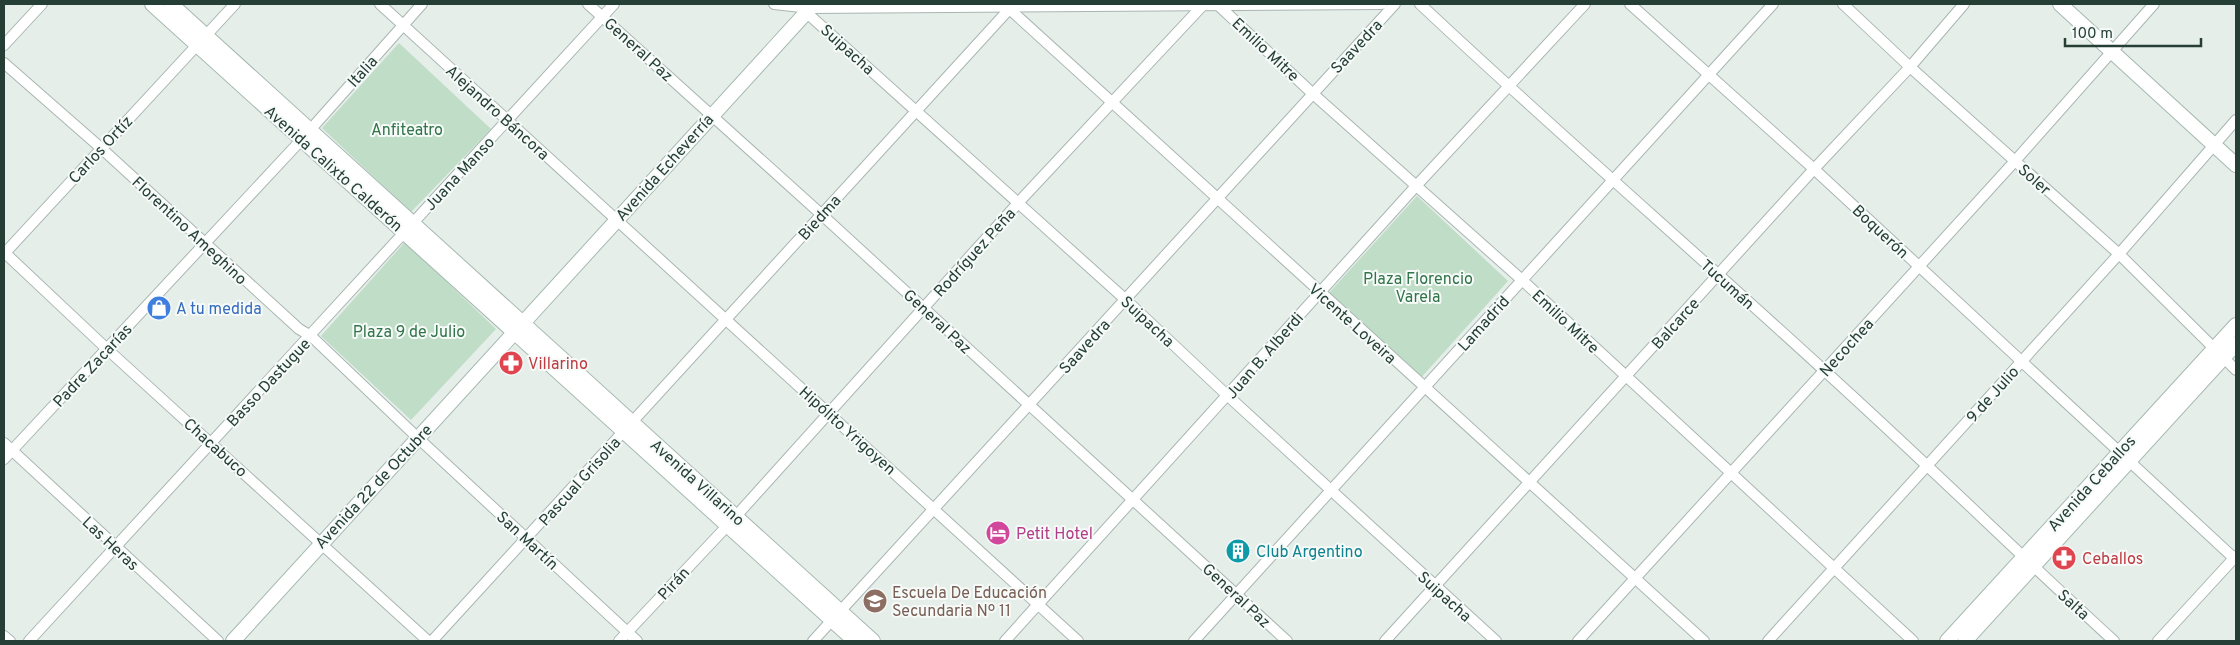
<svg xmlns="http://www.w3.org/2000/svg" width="2240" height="645" font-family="Overpass,sans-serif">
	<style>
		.green { fill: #c0ddc7 }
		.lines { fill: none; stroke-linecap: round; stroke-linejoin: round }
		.street-casing { stroke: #a8b6b1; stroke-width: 12 }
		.secondary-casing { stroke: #a5b9b1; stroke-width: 16 }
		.street { stroke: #fff; stroke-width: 10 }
		.secondary { stroke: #fff; stroke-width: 14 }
		.labels { text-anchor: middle; stroke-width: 4; stroke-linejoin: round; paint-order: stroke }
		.street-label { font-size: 16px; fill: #253f37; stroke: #f6faf8 }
		.park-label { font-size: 16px; fill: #317449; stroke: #f6faf8 }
		.shop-label { font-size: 16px; fill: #366cbe; stroke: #f6faf8; text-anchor: start }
		.health-label { font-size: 16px; fill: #be3a42; stroke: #f6faf8; text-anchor: start }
		.hotel-label { font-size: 16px; fill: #b23c85; stroke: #f6faf8; text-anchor: start }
		.culture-label { font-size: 16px; fill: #0d838f; stroke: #f6faf8; text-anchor: start }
		.education-label { font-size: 16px; fill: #785e54; stroke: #f6faf8; text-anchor: start }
	</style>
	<rect width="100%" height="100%" fill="#e6eeea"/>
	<!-- green -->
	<g class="green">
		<polygon points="399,43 491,129 411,212 322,128"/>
		<polygon points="1417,196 1508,281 1419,380 1328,294"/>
		<polygon points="405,242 496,329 411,420 321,336"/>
	</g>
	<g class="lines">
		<defs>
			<g id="street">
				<polyline points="380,4 1078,641"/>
				<polyline points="588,4 821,214 1287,641"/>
				<polyline points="774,4 810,8 1382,4"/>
				<polyline points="797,4 1126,300 1228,396 1496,641"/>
				<polyline points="1004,4 1704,641"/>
				<polyline points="1217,4 1312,93 1522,280 1913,641"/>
				<path d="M 1420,4 C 1553,129 1692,249 1827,373 C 1924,461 2018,553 2114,641"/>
				<polyline points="1630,4 1814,169 2236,560"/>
				<polyline points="1843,4 1910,67 2119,254 2236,370"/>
				<polyline points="4,45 42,4"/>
				<polyline points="4,63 101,148 299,329 311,336 418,438 637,641"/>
				<polyline points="4,252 107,349 428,641"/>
				<polyline points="4,254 235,4"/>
				<polyline points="4,443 218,641"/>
				<polyline points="4,459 303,138 422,4"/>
				<polyline points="4,636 10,641"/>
				<polyline points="29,641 614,4"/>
				<polyline points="432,641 1013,5"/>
				<polyline points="619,641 728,525 1018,203 1204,4"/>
				<polyline points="813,641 1395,4"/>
				<polyline points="1005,641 1416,186 1585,4"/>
				<polyline points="1194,641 1773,4"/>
				<polyline points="1385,641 1814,169 1910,67 1964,4"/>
				<polyline points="1578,641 2015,161 2154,4"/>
				<polyline points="1768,641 2119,254 2236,120"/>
				<polyline points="2158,641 2236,556"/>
			</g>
			<g id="secondary">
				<polyline points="152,4 855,641"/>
				<polyline points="171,4 873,641"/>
				<polyline points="2060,4 2236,165"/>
				<polyline points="233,641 814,4"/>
				<polyline points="1947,641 2236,325"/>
				<polyline points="1965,641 2236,344"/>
			</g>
		</defs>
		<!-- street casing -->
		<use href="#street" class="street-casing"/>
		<!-- secondary casing -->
		<use href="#secondary" class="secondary-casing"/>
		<!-- street -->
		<use href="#street" class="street"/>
		<!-- secondary -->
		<use href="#secondary" class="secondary"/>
	</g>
	<!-- icons -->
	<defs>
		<symbol id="shop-disc" viewBox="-11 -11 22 22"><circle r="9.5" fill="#3f7fe0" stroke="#f6faf8"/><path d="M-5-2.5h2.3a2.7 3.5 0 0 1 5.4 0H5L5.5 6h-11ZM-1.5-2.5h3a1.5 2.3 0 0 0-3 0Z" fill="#fff"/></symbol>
		<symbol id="pharmacy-disc" viewBox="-11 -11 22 22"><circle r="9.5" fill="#e0444e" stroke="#f6faf8"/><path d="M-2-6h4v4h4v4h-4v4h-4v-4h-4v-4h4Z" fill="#fff"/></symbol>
		<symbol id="hotel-disc" viewBox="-11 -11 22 22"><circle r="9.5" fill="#d1479c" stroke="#f6faf8"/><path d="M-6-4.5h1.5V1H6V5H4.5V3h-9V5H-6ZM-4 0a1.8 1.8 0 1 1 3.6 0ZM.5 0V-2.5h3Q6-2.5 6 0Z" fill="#fff"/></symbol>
		<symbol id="building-disc" viewBox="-11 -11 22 22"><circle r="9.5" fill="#0f9aa8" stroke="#f6faf8"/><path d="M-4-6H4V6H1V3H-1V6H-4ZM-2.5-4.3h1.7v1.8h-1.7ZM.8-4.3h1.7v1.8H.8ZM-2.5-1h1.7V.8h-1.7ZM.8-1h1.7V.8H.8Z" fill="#fff"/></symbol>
		<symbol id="school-disc" viewBox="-11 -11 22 22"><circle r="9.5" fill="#8d6e63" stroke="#f6faf8"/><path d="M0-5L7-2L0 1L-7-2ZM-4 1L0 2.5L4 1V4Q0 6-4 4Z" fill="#fff"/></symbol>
	</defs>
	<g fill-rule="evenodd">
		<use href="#shop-disc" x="145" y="294" width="28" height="28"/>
		<use href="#pharmacy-disc" x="497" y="349" width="28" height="28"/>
		<use href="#hotel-disc" x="984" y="519" width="28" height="28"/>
		<use href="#building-disc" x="1224" y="537" width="28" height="28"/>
		<use href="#pharmacy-disc" x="2050" y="544" width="28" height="28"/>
		<use href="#school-disc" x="861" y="587" width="28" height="28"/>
	</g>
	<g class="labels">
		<!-- street labels -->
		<g class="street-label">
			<text transform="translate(1356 46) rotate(-47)" y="6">Saavedra</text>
			<text transform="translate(639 49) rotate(42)" y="6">General Paz</text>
			<text transform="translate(848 49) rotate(42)" y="6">Suipacha</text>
			<text transform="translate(1266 49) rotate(43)" y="6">Emilio Mitre</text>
			<text transform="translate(362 71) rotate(-48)" y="6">Italia</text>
			<text transform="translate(498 112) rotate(42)" y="6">Alejandro Báncora</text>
			<text transform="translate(100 149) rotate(-47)" y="6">Carlos Ortíz</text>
			<text transform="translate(664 167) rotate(-48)" y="6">Avenida Echeverría</text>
			<text transform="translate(334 168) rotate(42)" y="6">Avenida Calixto Calderón</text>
			<text transform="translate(459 173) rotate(-47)" y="6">Juana Manso</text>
			<text transform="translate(2035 179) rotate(42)" y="6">Soler</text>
			<text transform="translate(819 217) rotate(-48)" y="6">Biedma</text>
			<text transform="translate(190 230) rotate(43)" y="6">Florentino Ameghino</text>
			<text transform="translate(1881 231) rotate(43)" y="6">Boquerón</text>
			<text transform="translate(974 252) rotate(-48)" y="6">Rodríguez Peña</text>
			<text transform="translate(1728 284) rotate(42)" y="6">Tucumán</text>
			<text transform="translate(938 321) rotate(43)" y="6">General Paz</text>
			<text transform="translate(1148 321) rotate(43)" y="6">Suipacha</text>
			<text transform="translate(1566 321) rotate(43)" y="6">Emilio Mitre</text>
			<text transform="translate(1353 323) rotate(42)" y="6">Vicente Loveira</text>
			<text transform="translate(1483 323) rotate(-48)" y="6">Lamadrid</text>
			<text transform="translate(1675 323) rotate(-48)" y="6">Balcarce</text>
			<text transform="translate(1084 346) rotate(-48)" y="6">Saavedra</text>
			<text transform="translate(1846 347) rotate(-48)" y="6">Necochea</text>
			<text transform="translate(1264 355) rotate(-49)" y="6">Juan B. Alberdi</text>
			<text transform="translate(92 365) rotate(-47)" y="6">Padre Zacarías</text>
			<text transform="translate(268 382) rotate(-47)" y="6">Basso Dastugue</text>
			<text transform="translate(1992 394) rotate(-48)" y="6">9 de Julio</text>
			<text transform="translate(848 430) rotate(42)" y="6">Hipólito Yrigoyen</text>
			<text transform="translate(216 447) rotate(42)" y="6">Chacabuco</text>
			<text transform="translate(579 481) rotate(-48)" y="6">Pascual Grisolia</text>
			<text transform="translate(698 482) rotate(42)" y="6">Avenida Villarino</text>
			<text transform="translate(2091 483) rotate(-48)" y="6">Avenida Ceballos</text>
			<text transform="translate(373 486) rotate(-47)" y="6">Avenida 22 de Octubre</text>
			<text transform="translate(528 540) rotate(43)" y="6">San Martín</text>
			<text transform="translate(111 543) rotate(43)" y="6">Las Heras</text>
			<text transform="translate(673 583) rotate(-47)" y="6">Pirán</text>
			<text transform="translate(1237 595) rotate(43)" y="6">General Paz</text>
			<text transform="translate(1445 596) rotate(42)" y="6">Suipacha</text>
			<text transform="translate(2074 604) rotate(42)" y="6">Salta</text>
		</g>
		<!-- park labels -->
		<g class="park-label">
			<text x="407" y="135">Anfiteatro</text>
			<text x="1418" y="284">Plaza Florencio<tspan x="1418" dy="18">Varela</tspan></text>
			<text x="409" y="337">Plaza 9 de Julio</text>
		</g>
		<!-- shop labels -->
		<g class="shop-label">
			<text x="176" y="314">A tu medida</text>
		</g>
		<!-- health labels -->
		<g class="health-label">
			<text x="528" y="369">Villarino</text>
			<text x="2082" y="564">Ceballos</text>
		</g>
		<!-- hotel labels -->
		<g class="hotel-label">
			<text x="1016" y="539">Petit Hotel</text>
		</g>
		<!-- culture labels -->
		<g class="culture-label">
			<text x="1256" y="557">Club Argentino</text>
		</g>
		<!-- education labels -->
		<g class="education-label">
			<text x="892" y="598">Escuela De Educación<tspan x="892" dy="18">Secundaria Nº 11</tspan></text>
		</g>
	</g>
	<!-- border -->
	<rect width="2240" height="645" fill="none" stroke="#253f37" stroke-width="10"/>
	<!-- scale -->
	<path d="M2065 38v8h136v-8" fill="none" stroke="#253f37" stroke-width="2.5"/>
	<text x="2072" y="38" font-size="15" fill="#253f37" stroke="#f6faf8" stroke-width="4" paint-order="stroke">100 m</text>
</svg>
